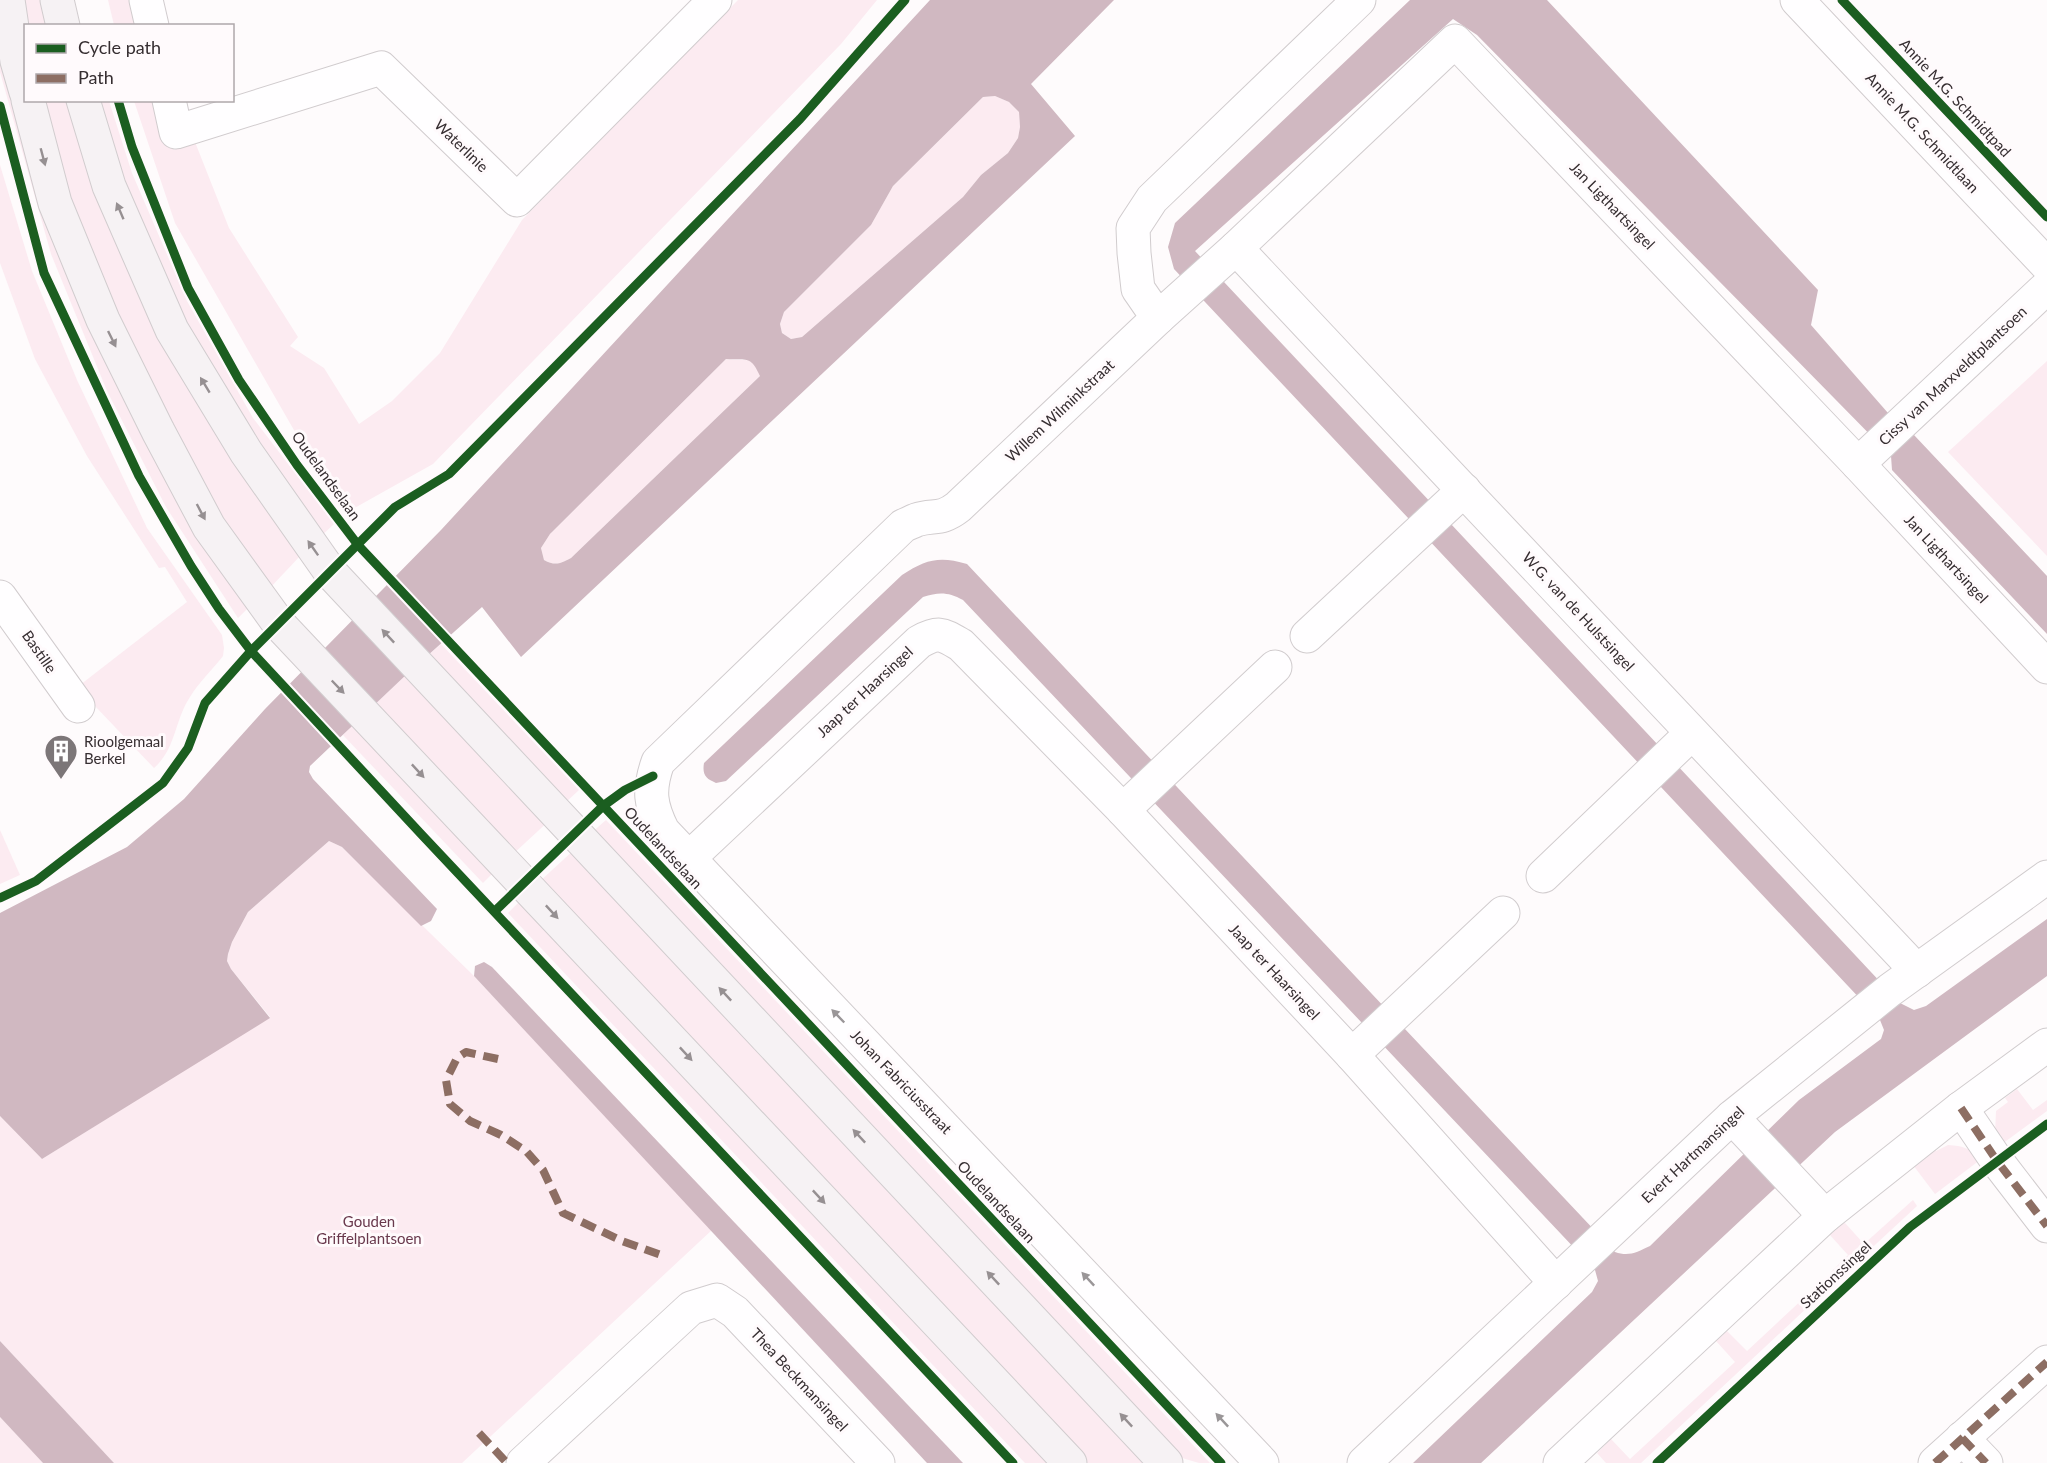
<svg xmlns="http://www.w3.org/2000/svg" width="2047" height="1463" font-family="Lato,sans-serif">
	<style>
		.green { fill: #fcebf1 }
		.water { fill: #d0b8c1; fill-rule: evenodd }
		.lines { fill: none; stroke-linecap: round; stroke-linejoin: round }
		.minor-casing { stroke: #d1ccce; stroke-width: 35 }
		.tertiary-casing { stroke: #d1ccce; stroke-width: 35 }
		.secondary-casing { stroke: #d1ccce; stroke-width: 35 }
		.minor { stroke: #fffeff; stroke-width: 33 }
		.tertiary { stroke: #fffeff; stroke-width: 33 }
		.secondary { stroke: #f6f2f4; stroke-width: 33 }
		.quiet { stroke: #8d6e63; stroke-width: 8; stroke-dasharray: 15 8; stroke-linecap: butt }
		.cycleway-casing { stroke: #fffafc; stroke-width: 13 }
		.cycleway { stroke: #1b5e20; stroke-width: 9 }
		.oneway { fill: #969092 }
		.oneway2 { fill: #9a9698 }
		.labels { text-anchor: middle; stroke-width: 6; stroke-linejoin: round; paint-order: stroke }
		.street-label { font-size: 15px; fill: #362e31; stroke: #fffafc }
		.poi-label { font-size: 15px; fill: #362e31; stroke: #fffafc; text-anchor: start }
		.park-label { font-size: 15px; fill: #69394d; stroke: #fffafc }
	</style>
	<rect width="100%" height="100%" fill="#fefbfc"/>
	<!-- green -->
	<g class="green">
		<polygon points="0,0 27,131 252,604 238,618 166,507 107,391 51,254 0,72"/>
		<polygon points="21,0 49,0 55,25 26,26"/>
		<polygon points="108,0 134,0 141,25 114,25"/>
		<polygon points="738,0 877,0 841,44 433,464 351,510 310,458 175,223 134,101 161,101 174,150 195,142 229,228 298,337 290,346 324,368 359,424 392,401 440,353 522,220"/>
		<polygon points="995,96 1009,102 1019,112 1020,127 1018,138 1008,153 981,175 963,197 802,337 791,339 782,333 780,324 784,312 871,225 893,186 983,97"/>
		<polygon points="43,101 75,101 302,554 268,590 194,476 120,332 68,199"/>
		<polygon points="94,101 109,101 132,173 187,301 253,418 334,524 317,540 173,304 117,176"/>
		<path d="M 0,165 L 32,271 L 77,380 L 147,528 L 222,635 L 224,648 L 223,656 C 212,670 199,682 190,697 C 175,719 176,749 154,768 L 95,706 L 80,685 L 187,602 L 165,567 L 159,568 L 87,456 L 35,359 L 0,263 Z"/>
		<path d="M 726,359 C 746,361 751,355 761,375 L 571,558 C 560,564 555,566 544,560 L 541,548 L 550,534 Z"/>
		<polygon points="2047,361 2047,556 1948,452"/>
		<polygon points="441,644 579,790 564,804 426,657"/>
		<polygon points="408,673 551,819 512,855 373,706"/>
		<polygon points="357,720 498,868 483,883 343,735"/>
		<polygon points="606,820 1210,1463 1199,1463 1172,1455 590,834"/>
		<polygon points="0,830 20,875 0,884"/>
		<polygon points="329,841 342,847 474,976 712,1230 462,1463 114,1463 0,1341 0,1116 42,1159 270,1017 231,969 227,961 228,954 232,942 248,912"/>
		<polygon points="576,848 1153,1463 1082,1463 538,883"/>
		<polygon points="524,897 1057,1463 1025,1463 508,913"/>
		<polygon points="2017,1089 2033,1110 2047,1100 2047,1111 2002,1144 1995,1134 1996,1111 2008,1102 2005,1098"/>
		<path d="M 1948,1145 C 1963,1146 1971,1148 1980,1160 L 1935,1194 L 1913,1165 L 1934,1149 L 1936,1151 Z"/>
		<polygon points="1913,1200 1917,1206 1836,1281 1830,1273 1848,1255 1830,1235 1842,1224 1845,1223 1864,1244"/>
		<polygon points="1820,1283 1826,1290 1641,1463 1606,1463 1597,1453 1611,1439 1630,1459 1735,1362 1716,1341 1727,1331 1747,1351"/>
		<polygon points="0,1417 43,1463 0,1463"/>
	</g>
	<!-- water -->
	<g class="water">
		<path d="M 930,0 L 1114,0 L 1031,84 L 1075,136 L 521,657 L 482,607 L 408,673 L 310,766 L 309,772 L 313,779 L 437,909 L 431,921 L 421,926 L 342,847 L 329,841 L 248,912 L 232,942 L 228,954 L 227,961 L 231,969 L 270,1018 L 42,1159 L 0,1116 L 0,913 L 127,847 L 184,799 L 265,709 L 441,530 ZM 995,96 L 1009,102 L 1019,112 L 1020,127 L 1018,138 L 1008,153 L 981,175 L 963,197 L 802,337 L 791,339 L 782,333 L 780,324 L 784,312 L 871,225 L 893,186 L 983,97 ZM 726,359 C 746,360 751,355 760,376 L 571,558 C 560,564 555,566 544,560 L 541,548 L 550,534 Z"/>
		<path d="M 1410,0 L 1547,0 L 1818,290 L 1811,325 L 1888,413 L 1914,435 L 2047,576 L 2047,634 L 1892,470 L 1891,456 L 1477,35 L 1453,19 L 1195,251 L 1900,1003 L 1914,1010 L 1926,1006 L 2047,919 L 2047,976 L 1835,1132 L 1481,1463 L 1413,1463 L 1592,1292 L 1598,1281 L 1595,1270 L 963,600 C 948,592 939,592 923,597 L 726,781 L 716,783 C 706,779 702,775 704,763 L 902,575 C 926,559 940,556 967,564 L 1615,1252 C 1629,1257 1637,1252 1650,1246 L 1799,1100 L 1881,1039 L 1884,1030 L 1880,1020 L 1174,269 L 1168,247 L 1175,223 Z"/>
		<polygon points="484,962 492,967 963,1463 927,1463 474,976 475,966"/>
		<polygon points="0,1341 114,1463 43,1463 0,1417"/>
	</g>
	<g class="lines">
		<defs>
			<g id="minor">
				<polyline points="146,0 152,26"/>
				<polyline points="1797,0 2047,265"/>
				<polyline points="169,100 176,132 381,68 517,200 715,0"/>
				<path d="M 1236,248 C 1463,489 1688,731 1917,971"/>
				<polyline points="1158,318 1236,248 1455,41 1858,464 2047,667"/>
				<polyline points="1858,464 2047,287"/>
				<polyline points="0,597 78,706"/>
				<polyline points="1307,636 1464,490"/>
				<polyline points="1123,810 1275,667"/>
				<path d="M 688,859 L 919,642 C 939,631 942,634 961,645 L 1123,810 L 1352,1055 L 1556,1283"/>
				<polyline points="1543,876 1691,734"/>
				<polyline points="1352,1055 1503,913"/>
				<polyline points="1961,1108 1997,1161 2047,1226"/>
				<polyline points="1732,1117 1825,1216"/>
				<polyline points="1962,1438 1986,1463"/>
				<polyline points="523,1463 691,1308 717,1300 735,1312 878,1463"/>
				<path d="M 1262,1463 L 663,831 C 650,805 648,790 658,762 L 903,526 C 907,524 912,522 916,520 C 934,514 940,521 958,507 L 1158,318 L 1138,289 L 1134,253 L 1133,228 L 1152,199 L 1359,0"/>
				<polyline points="1364,1463 1732,1117 1890,990 2047,877"/>
				<polyline points="1935,1463 2047,1362"/>
			</g>
			<polyline id="tertiary" points="1560,1463 1825,1216 1961,1108 2047,1045"/>
			<g id="secondary">
				<polyline points="8,0 17,61 26,92"/>
				<polyline points="57,0 63,26"/>
				<polyline points="28,100 55,203 103,320 158,431 209,527 279,624 1070,1463"/>
				<polyline points="83,100 109,186 172,330 246,452 331,573 1166,1463"/>
			</g>
		</defs>
		<!-- minor casing -->
		<use href="#minor" class="minor-casing"/>
		<!-- tertiary casing -->
		<use href="#tertiary" class="tertiary-casing"/>
		<!-- secondary casing -->
		<use href="#secondary" class="secondary-casing"/>
		<!-- minor -->
		<use href="#minor" class="minor"/>
		<!-- tertiary -->
		<use href="#tertiary" class="tertiary"/>
		<!-- secondary -->
		<use href="#secondary" class="secondary"/>
		<!-- quiet -->
		<g class="quiet">
			<polyline points="498,1059 466,1052 457,1058 446,1080 450,1104 470,1121 501,1135 526,1151 543,1170 563,1213 622,1241 661,1255"/>
			<polyline points="1961,1108 1997,1161 2047,1226"/>
			<polyline points="479,1433 507,1463"/>
			<polyline points="1962,1438 1986,1463"/>
			<polyline points="1935,1463 2047,1362"/>
		</g>
		<defs>
			<g id="cycleway">
				<polyline points="1842,0 2047,217"/>
				<polyline points="118,100 132,147 188,288 239,380 297,465 358,545 1221,1463"/>
				<polyline points="0,106 44,273 139,476 191,566 219,609 251,651 422,835 1013,1463"/>
				<polyline points="0,898 36,881 163,783 188,748 205,703 251,651 395,507 449,474 800,119 905,0"/>
				<polyline points="495,911 603,806 625,790 653,776"/>
				<polyline points="1657,1463 1910,1227 2047,1124"/>
			</g>
		</defs>
		<!-- cycleway casing -->
		<use href="#cycleway" class="cycleway-casing"/>
		<!-- cycleway -->
		<use href="#cycleway" class="cycleway"/>
	</g>
	<!-- one-way arrows -->
	<defs><path id="oneway-solid" d="M-6-.8H1V-3.2L6.5 0L1 3.2V.8H-6Z" transform="scale(1.5)"/></defs>
	<g class="oneway">
		<use href="#oneway-solid" transform="translate(43 157) rotate(75)"/>
		<use href="#oneway-solid" transform="translate(120 211) rotate(-113)"/>
		<use href="#oneway-solid" transform="translate(112 339) rotate(64)"/>
		<use href="#oneway-solid" transform="translate(205 385) rotate(-121)"/>
		<use href="#oneway-solid" transform="translate(201 512) rotate(62)"/>
		<use href="#oneway-solid" transform="translate(313 548) rotate(-125)"/>
		<use href="#oneway-solid" transform="translate(388 636) rotate(-133)"/>
		<use href="#oneway-solid" transform="translate(338 687) rotate(46)"/>
		<use href="#oneway-solid" transform="translate(418 771) rotate(47)"/>
		<use href="#oneway-solid" transform="translate(552 912) rotate(47)"/>
		<use href="#oneway-solid" transform="translate(725 994) rotate(-133)"/>
		<use href="#oneway-solid" transform="translate(686 1054) rotate(47)"/>
		<use href="#oneway-solid" transform="translate(859 1136) rotate(-133)"/>
		<use href="#oneway-solid" transform="translate(819 1197) rotate(47)"/>
		<use href="#oneway-solid" transform="translate(993 1278) rotate(-133)"/>
		<use href="#oneway-solid" transform="translate(1126 1420) rotate(-133)"/>
	</g>
	<g class="oneway2">
		<use href="#oneway-solid" transform="translate(838 1016) rotate(-134)"/>
		<use href="#oneway-solid" transform="translate(1088 1279) rotate(-133)"/>
		<use href="#oneway-solid" transform="translate(1222 1420) rotate(-133)"/>
	</g>
	<!-- icons -->
	<defs>
		<symbol id="building-pin" viewBox="-11 -11 22 30"><path d="M0 17L-7.5 6A9.5 9.5 0 1 1 7.5 6Z" fill="#7c7678" stroke="#fffafc"/><path d="M-4-6H4V6H1V3H-1V6H-4ZM-2.5-4.3h1.7v1.8h-1.7ZM.8-4.3h1.7v1.8H.8ZM-2.5-1h1.7V.8h-1.7ZM.8-1h1.7V.8H.8Z" fill="#fff"/></symbol>
	</defs>
	<g fill-rule="evenodd">
		<use href="#building-pin" x="42" y="732" width="38" height="52"/>
	</g>
	<g class="labels">
		<!-- street labels -->
		<g class="street-label">
			<text transform="translate(1955 98) rotate(47)" y="5">Annie M.G. Schmidtpad</text>
			<text transform="translate(1922 133) rotate(47)" y="5">Annie M.G. Schmidtlaan</text>
			<text transform="translate(461 146) rotate(44)" y="5">Waterlinie</text>
			<text transform="translate(1612 206) rotate(46)" y="5">Jan Ligthartsingel</text>
			<text transform="translate(1953 376) rotate(-43)" y="5">Cissy van Marxveldtplantsoen</text>
			<text transform="translate(1060 411) rotate(-43)" y="5">Willem Wilminkstraat</text>
			<text transform="translate(326 476) rotate(54)" y="5">Oudelandselaan</text>
			<text transform="translate(1946 559) rotate(47)" y="5">Jan Ligthartsingel</text>
			<text transform="translate(1578 612) rotate(47)" y="5">W.G. van de Hulstsingel</text>
			<text transform="translate(39 652) rotate(55)" y="5">Bastille</text>
			<text transform="translate(865 692) rotate(-43)" y="5">Jaap ter Haarsingel</text>
			<text transform="translate(663 848) rotate(47)" y="5">Oudelandselaan</text>
			<text transform="translate(1274 972) rotate(47)" y="5">Jaap ter Haarsingel</text>
			<text transform="translate(901 1082) rotate(46)" y="5">Johan Fabriciusstraat</text>
			<text transform="translate(1693 1155) rotate(-43)" y="5">Evert Hartmansingel</text>
			<text transform="translate(996 1202) rotate(47)" y="5">Oudelandselaan</text>
			<text transform="translate(1836 1275) rotate(-43)" y="5">Stationssingel</text>
			<text transform="translate(799 1380) rotate(47)" y="5">Thea Beckmansingel</text>
		</g>
		<!-- poi labels -->
		<g class="poi-label">
			<text x="84" y="747">Rioolgemaal<tspan x="84" dy="17">Berkel</tspan></text>
		</g>
		<!-- park labels -->
		<g class="park-label">
			<text x="369" y="1227">Gouden<tspan x="369" dy="17">Griffelplantsoen</tspan></text>
		</g>
	</g>
	<!-- legend -->
	<rect x="24" y="24" width="210" height="78" fill="#fffafc" stroke="#afa8ab" stroke-width="1.5"/>
	<rect x="36" y="44" width="30" height="9" fill="#1b5e20" stroke="#afa8ab" stroke-width="1.5"/>
	<text x="78" y="54" font-size="18" fill="#362e31">Cycle path</text>
	<rect x="36" y="74" width="30" height="9" fill="#8d6e63" stroke="#afa8ab" stroke-width="1.5"/>
	<text x="78" y="84" font-size="18" fill="#362e31">Path</text>
</svg>
